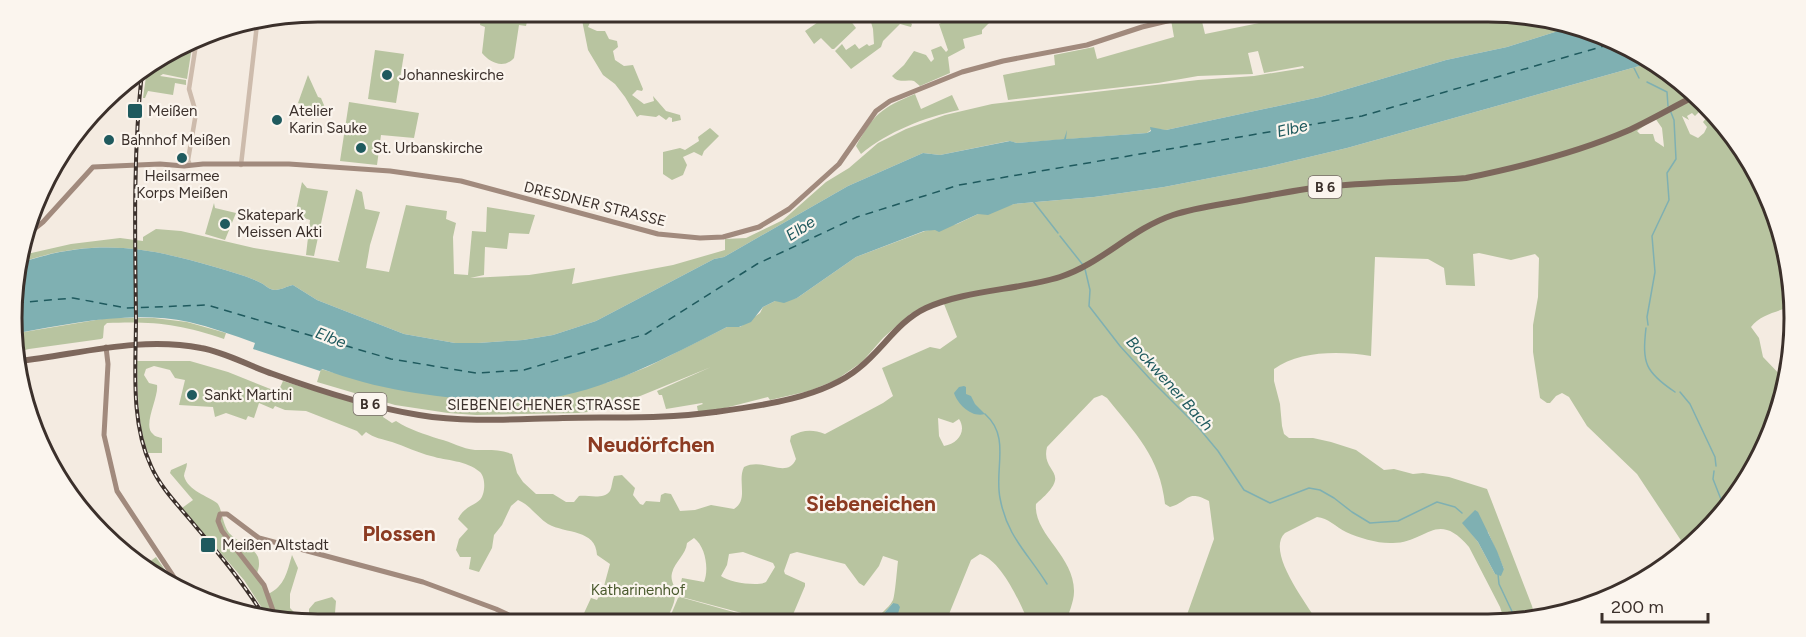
<svg xmlns="http://www.w3.org/2000/svg" width="1806" height="637" font-family="Figtree,sans-serif">
	<style>
		.green { fill: #b8c4a0; fill-rule: evenodd }
		.water { fill: #7fb0b2 }
		.lines { fill: none; stroke-linecap: round; stroke-linejoin: round }
		.stream { stroke: #7fb0b2; stroke-width: 1.5 }
		.ferry { stroke: #1f5a5e; stroke-width: 1.5; stroke-dasharray: 8 6; stroke-linecap: butt }
		.tertiary { stroke: #cdbbac; stroke-width: 4.5 }
		.secondary { stroke: #a18a7d; stroke-width: 5 }
		.primary { stroke: #7d675c; stroke-width: 6 }
		.rail-casing { stroke: #3b302b; stroke-width: 4 }
		.rail { stroke: #fbf5ee; stroke-width: 1.5; stroke-dasharray: 4.5; stroke-linecap: butt }
		.poi-dot { fill: #1f5a5e; stroke: #fbf5ee; stroke-width: 2 }
		.labels { text-anchor: middle; stroke-width: 4.5; stroke-linejoin: round; paint-order: stroke }
		.shield { fill: #fbf5ee; stroke: #756b66; stroke-width: 1.5 }
		.shield-label { font-size: 14px; font-weight: bold; fill: #3b302b }
		.poi-label { font-size: 15px; fill: #3b302b; stroke: #fbf5ee; text-anchor: start }
		.street-label { font-size: 15px; fill: #3b302b; stroke: #fbf5ee }
		.park-label { font-size: 15px; fill: #4a5a2e; stroke: #fbf5ee }
		.water-label { font-size: 16px; font-style: italic; fill: #1f5a5e; stroke: #fbf5ee }
		.district-label { font-size: 21px; font-weight: bold; fill: #8c3b22; stroke: #fbf5ee }
		.rim { fill: none; stroke: #3b302b; stroke-width: 3 }
	</style>
	<rect width="100%" height="100%" fill="#f4ebe1"/>
	<!-- green -->
	<g class="green">
		<path d="M 482,12 L 529,12 L 526,26 L 519,25 L 514,58 C 504,69 490,63 482,53 L 485,27 L 480,25 Z"/>
		<polygon points="821,12 844,12 856,28 834,49 832,49 821,38 814,44 805,31 824,18"/>
		<polygon points="868,12 875,14 879,12 900,12 897,17 893,17 900,21 902,18 908,15 909,21 912,24 911,27 900,24 883,41 881,47 851,69 835,51 842,44 846,50 855,44 859,49 867,44 869,46 874,44 873,29"/>
		<path d="M 954,12 L 976,12 L 992,20 L 982,30 L 982,34 L 963,39 L 965,48 L 948,57 L 950,73 L 920,86 L 914,81 C 905,79 899,84 892,76 L 904,65 L 914,51 L 926,55 L 931,62 L 934,59 L 931,50 L 941,46 L 946,52 L 948,50 L 939,24 L 950,19 Z"/>
		<path d="M 1262,12 L 1487,12 L 1566,22 L 1574,26 L 1507,47 L 1446,60 L 1320,97 L 1166,130 L 1152,129 L 1147,133 L 1017,143 L 1009,141 L 940,155 L 923,153 L 848,186 L 724,257 L 714,259 L 596,321 L 553,335 L 523,340 L 478,343 L 455,343 L 404,334 L 317,300 L 293,285 C 287,286 281,290 275,290 C 271,290 267,287 263,284 C 248,276 231,272 215,267 C 147,247 97,239 28,260 L 27,254 L 71,244 L 120,238 L 143,241 L 143,237 L 156,229 L 181,231 L 254,248 L 340,262 L 338,260 L 356,189 L 362,192 L 365,209 L 380,212 L 370,245 L 366,268 L 389,272 L 406,205 L 447,211 L 446,219 L 456,223 L 453,237 L 454,274 L 468,275 L 472,231 L 486,232 L 487,207 L 535,215 L 529,234 L 509,233 L 507,249 L 485,247 L 484,275 L 470,278 L 529,275 L 575,268 L 572,284 L 673,265 L 725,250 L 725,239 L 746,238 L 783,220 L 826,182 L 849,168 L 878,143 L 906,129 L 945,115 L 992,104 L 1198,80 L 1254,76 L 1304,68 L 1303,66 L 1264,73 L 1258,51 L 1248,53 L 1253,74 L 1198,76 L 1158,83 L 1008,100 L 1003,75 L 1055,65 L 1054,55 L 1094,47 L 1097,59 L 1174,37 L 1171,20 L 1200,13 L 1205,34 L 1264,22 Z"/>
		<polygon points="594,13 588,27 597,31 605,31 609,39 617,41 618,47 613,51 615,60 624,66 633,65 643,89 642,91 637,90 632,95 644,104 654,101 653,96 666,111 680,115 681,120 672,122 672,118 669,117 666,120 659,115 656,117 640,115 637,117 625,97 615,84 603,75 588,50 581,15"/>
		<polygon points="193,40 187,79 163,74 160,76 186,80 186,85 175,83 173,95 148,91 145,98 143,98 147,69 162,60 163,66 164,59"/>
		<polygon points="375,50 404,54 396,103 368,99"/>
		<path d="M 1650,63 L 1674,75 L 1703,108 L 1695,116 L 1692,113 L 1687,116 L 1689,120 L 1682,116 L 1690,134 L 1698,138 L 1704,133 L 1707,127 L 1703,122 L 1709,115 L 1753,165 L 1791,278 L 1789,307 C 1776,312 1760,315 1751,327 L 1759,338 L 1763,357 L 1785,380 L 1784,398 L 1753,472 L 1690,549 L 1688,550 L 1686,548 L 1637,474 L 1587,426 L 1569,397 L 1562,393 L 1556,396 L 1550,403 L 1547,403 L 1540,398 L 1533,352 L 1533,325 L 1538,297 L 1539,258 L 1535,254 L 1511,260 L 1479,253 L 1473,254 L 1475,286 L 1446,285 L 1444,268 L 1428,259 L 1375,257 L 1371,356 C 1342,351 1299,350 1274,369 L 1274,381 L 1280,404 L 1282,426 L 1284,434 L 1289,438 L 1313,438 L 1331,442 L 1356,450 L 1384,470 L 1394,469 L 1413,474 L 1423,473 L 1449,477 L 1487,489 L 1532,606 L 1536,620 L 1528,622 L 1505,622 L 1500,607 L 1469,547 C 1436,508 1426,545 1390,543 C 1376,543 1359,538 1346,532 C 1336,527 1328,518 1317,517 L 1285,533 C 1265,552 1308,605 1318,623 L 1184,623 L 1214,539 L 1209,501 C 1186,489 1189,502 1170,507 L 1165,504 C 1160,457 1135,433 1107,398 L 1102,395 L 1094,398 L 1047,447 C 1040,475 1076,470 1036,504 C 1033,534 1075,556 1074,592 C 1074,602 1068,614 1066,623 L 1029,623 C 1020,603 1002,561 980,554 L 971,560 L 945,624 L 934,624 L 913,616 L 910,617 L 909,624 L 894,624 L 898,615 L 893,603 L 885,612 L 882,624 L 875,624 C 878,613 888,610 893,600 C 895,596 897,569 898,561 L 883,556 L 879,566 L 864,586 L 859,583 L 845,564 L 797,552 L 790,554 L 784,571 L 785,574 L 805,583 L 805,586 L 789,624 L 783,624 L 678,596 L 682,578 L 704,582 C 709,570 706,547 694,538 L 687,543 C 686,555 675,561 672,573 C 670,581 675,585 675,592 C 676,603 669,614 664,624 L 579,624 L 591,598 L 597,600 L 604,586 L 610,564 L 597,555 C 596,529 566,534 548,524 C 537,517 530,505 518,500 L 511,506 L 502,525 L 494,535 L 492,548 L 479,572 L 469,569 L 471,557 L 460,557 L 456,550 L 459,539 L 468,529 L 458,519 C 466,503 480,506 483,494 C 485,488 485,477 480,472 C 466,460 447,461 431,456 C 418,453 405,446 392,442 C 382,439 374,438 366,432 L 362,436 L 357,431 L 306,411 L 285,410 L 275,406 L 273,409 L 259,403 L 254,418 L 248,416 L 246,420 L 226,413 L 215,417 L 213,407 L 179,405 L 185,380 L 175,378 L 170,370 L 154,366 L 146,369 L 144,375 L 149,383 L 157,385 C 159,397 142,426 153,434 C 155,437 159,437 162,438 L 162,453 L 148,453 C 137,424 138,392 137,361 L 190,361 L 228,372 L 278,392 L 283,381 L 384,412 L 383,417 L 392,423 L 396,421 C 410,430 424,434 439,439 C 452,442 462,449 475,450 C 488,450 499,449 512,454 L 517,473 L 523,482 L 536,494 L 553,494 L 566,502 L 574,502 L 579,496 C 588,495 604,500 610,491 C 612,487 612,481 614,476 L 622,475 L 635,488 L 633,495 L 640,504 L 643,505 L 646,501 L 660,502 L 661,495 L 665,493 L 671,494 L 680,511 L 695,510 L 711,505 L 734,509 C 749,500 737,481 744,467 C 764,457 787,480 796,459 L 790,441 L 791,436 C 803,430 812,429 825,434 L 883,403 L 893,396 L 882,368 L 930,347 L 940,349 L 957,337 L 944,304 L 924,306 L 910,314 L 883,338 L 862,362 L 836,380 L 809,391 L 770,400 L 768,397 L 725,408 L 698,412 L 697,406 L 703,404 L 702,403 L 666,409 L 662,395 L 659,395 L 657,391 L 711,367 L 628,401 L 588,412 L 578,413 L 476,415 L 448,413 L 395,405 L 317,382 L 321,369 L 331,372 L 460,399 L 536,400 L 609,382 L 647,367 L 727,327 L 740,327 L 760,313 L 763,307 L 775,301 L 797,298 L 856,257 L 925,231 L 957,224 L 978,214 L 1014,204 L 1094,197 L 1164,187 L 1267,167 L 1347,148 ZM 1655,118 L 1662,128 L 1664,147 L 1655,141 L 1653,134 L 1640,134 L 1637,131 ZM 938,418 L 953,423 L 959,419 C 967,431 958,444 944,446 L 939,436 ZM 1463,523 L 1488,532 L 1504,569 L 1495,574 L 1478,542 ZM 743,552 L 773,563 L 775,567 L 766,582 C 758,587 728,582 721,576 L 727,565 L 729,554 Z"/>
		<polygon points="308,75 318,97 321,98 326,110 324,115 298,103"/>
		<path d="M 915,94 L 921,109 L 952,95 L 959,110 C 923,118 889,131 861,154 L 856,146 C 874,114 881,108 915,94 Z"/>
		<polygon points="349,102 419,113 414,138 381,135 377,165 340,161"/>
		<polygon points="710,128 719,136 704,151 702,156 694,152 683,157 687,165 683,175 672,180 663,174 663,152 680,148 685,150 699,141 698,137"/>
		<polygon points="302,182 307,188 328,191 314,256 306,255 310,220 295,215"/>
		<polygon points="214,203 215,208 236,213 225,240 205,234"/>
		<path d="M 108,318 L 154,318 L 187,322 L 226,333 L 224,339 C 181,324 153,321 107,323 L 104,326 L 103,338 L 101,339 L 29,349 L 21,351 L 19,348 L 18,333 Z"/>
		<path d="M 187,463 C 187,468 184,472 184,476 C 188,491 208,496 217,503 C 222,508 222,523 229,533 C 237,542 253,546 258,557 C 260,563 259,569 256,575 L 268,594 C 285,586 287,572 292,555 L 298,568 L 290,594 L 290,608 L 297,615 L 309,619 L 309,609 L 315,602 L 332,597 L 336,601 L 334,625 L 318,625 L 269,619 L 244,580 L 182,508 L 193,500 L 170,473 L 171,470 Z"/>
		<polygon points="156,557 174,583 172,584 152,575 145,565"/>
		<polygon points="680,597 777,624 667,624 678,598"/>
	</g>
	<!-- water -->
	<g class="water">
		<path d="M 1574,26 L 1650,63 L 1347,148 L 1267,167 L 1164,187 L 1094,197 L 1014,204 L 988,215 L 978,214 L 939,232 L 935,230 L 924,231 L 856,257 L 797,298 L 784,303 L 775,301 L 763,307 L 751,322 L 739,327 L 727,327 C 667,357 605,392 537,400 C 522,401 506,400 491,400 C 433,398 376,389 322,369 L 320,371 L 253,349 L 255,343 C 233,335 211,327 189,322 C 133,310 73,323 18,333 L 15,279 L 22,255 L 27,254 L 29,260 C 98,239 147,247 215,267 C 231,272 248,276 263,284 C 267,287 271,290 275,290 C 281,290 287,286 293,285 L 317,300 L 404,334 L 455,343 L 478,343 L 523,340 L 553,335 L 596,321 L 714,259 L 724,257 L 848,186 L 923,153 L 940,155 L 1010,141 L 1017,143 L 1064,139 L 1067,130 L 1066,139 L 1147,133 L 1151,131 L 1150,127 L 1166,130 L 1320,97 L 1446,60 L 1507,47 Z"/>
		<path d="M 964,386 L 966,387 L 966,394 L 971,396 L 975,404 L 985,414 C 972,418 958,405 954,393 L 959,387 Z"/>
		<polygon points="1475,510 1478,512 1497,551 1504,569 1501,576 1495,574 1478,542 1462,523"/>
		<polygon points="893,603 898,604 900,607 895,623 882,624 885,612"/>
	</g>
	<g class="lines">
		<!-- stream -->
		<g class="stream">
			<polyline points="1634,68 1639,78"/>
			<polyline points="1647,82 1667,92 1668,106"/>
			<polyline points="1033,201 1058,233"/>
			<polyline points="1060,236 1083,265"/>
			<polyline points="1085,269 1090,290 1089,306 1120,346 1150,379 1198,427 1218,451 1244,490 1270,503 1309,488 1320,490 1334,498 1352,512 1370,523 1398,521 1437,502 1455,507 1462,513"/>
			<polyline points="1648,325 1647,317 1655,272 1652,236 1669,200 1667,173 1676,159 1674,120 1670,110"/>
			<path d="M 1646,328 C 1642,363 1645,372 1675,392"/>
			<polyline points="1680,392 1690,404 1715,457 1716,466"/>
			<path d="M 985,414 C 1011,437 994,469 1000,498 C 1007,537 1028,553 1047,584"/>
			<polyline points="1714,471 1713,479 1724,507"/>
			<polyline points="1498,574 1499,584 1517,622"/>
		</g>
		<!-- ferry -->
		<polyline class="ferry" points="16,303 73,298 126,308 207,305 391,359 476,373 524,370 646,334 757,264 857,217 959,185 1362,116 1611,44"/>
		<!-- tertiary -->
		<g class="tertiary">
			<polyline points="190,165 188,160 196,113 189,89 197,38"/>
			<polyline points="241,165 257,24"/>
		</g>
		<!-- secondary -->
		<g class="secondary">
			<polyline points="28,234 43,222 93,167 160,164 184,166 203,164 289,164 390,171 461,181 658,234 700,238 723,237 759,227 789,209 839,164 876,111 890,101 962,72 1003,61 1087,45 1142,27 1205,12"/>
			<polyline points="106,347 108,364 104,435 117,491 181,588"/>
			<polyline points="276,619 264,585 222,531 218,521 220,514 227,514 259,538 423,582 496,609 530,625"/>
		</g>
		<!-- primary -->
		<path class="primary" d="M 20,361 C 80,354 140,336 201,348 C 225,352 249,366 273,374 C 320,391 369,407 419,415 C 467,423 515,419 563,418 C 613,417 665,419 715,412 C 760,406 823,398 859,368 C 883,349 898,321 926,308 C 965,290 1019,290 1060,277 C 1101,264 1131,229 1173,215 C 1194,208 1217,205 1239,201 C 1267,196 1294,190 1322,187 C 1370,182 1418,182 1466,178 C 1520,167 1576,153 1627,131 C 1649,121 1671,108 1693,97"/>
		<defs>
			<path id="rail" d="M 142,72 C 133,154 135,236 136,318 C 136,366 130,421 151,466 C 161,489 181,508 197,528 C 221,556 246,586 265,618"/>
		</defs>
		<!-- rail casing -->
		<use href="#rail" class="rail-casing"/>
		<!-- rail -->
		<use href="#rail" class="rail"/>
	</g>
	<!-- markers -->
	<g class="poi-dot">
		<circle cx="387" cy="75" r="6"/>
		<rect x="127" y="103" width="16" height="16" rx="3"/>
		<circle cx="277" cy="120" r="6"/>
		<circle cx="109" cy="140" r="6"/>
		<circle cx="361" cy="148" r="6"/>
		<circle cx="182" cy="158" r="6"/>
		<circle cx="225" cy="224" r="6"/>
		<circle cx="192" cy="395" r="6"/>
		<rect x="200" y="537" width="16" height="16" rx="3"/>
	</g>
	<g class="labels">
		<!-- shield labels -->
		<g class="shield">
			<rect x="1308.5" y="176" width="33" height="22" rx="4.5"/>
			<rect x="353.5" y="393" width="33" height="22" rx="4.5"/>
		</g>
		<g class="shield-label">
			<text x="1325" y="192">B 6</text>
			<text x="370" y="409">B 6</text>
		</g>
		<!-- poi labels -->
		<g class="poi-label">
			<text x="399" y="80">Johanneskirche</text>
			<text x="148" y="116">Meißen</text>
			<text x="289" y="116">Atelier<tspan x="289" dy="17">Karin Sauke</tspan></text>
			<text x="121" y="145">Bahnhof Meißen</text>
			<text x="373" y="153">St. Urbanskirche</text>
			<text x="182" y="181" text-anchor="middle">Heilsarmee<tspan x="182" dy="17">Korps Meißen</tspan></text>
			<text x="237" y="220">Skatepark<tspan x="237" dy="17">Meissen Akti</tspan></text>
			<text x="204" y="400">Sankt Martini</text>
			<text x="222" y="550">Meißen Altstadt</text>
		</g>
		<!-- street labels -->
		<g class="street-label">
			<text transform="translate(595 204) rotate(14)" y="5">DRESDNER STRASSE</text>
			<text x="544" y="410">SIEBENEICHENER STRASSE</text>
		</g>
		<!-- park labels -->
		<g class="park-label">
			<text x="638" y="595">Katharinenhof</text>
		</g>
		<!-- water labels -->
		<g class="water-label">
			<text transform="translate(1292 128) rotate(-13)" y="6">Elbe</text>
			<text transform="translate(800 228) rotate(-33)" y="6">Elbe</text>
			<text transform="translate(331 337) rotate(21)" y="6">Elbe</text>
			<text transform="translate(1170 383) rotate(48)" y="6">Bockwener Bach</text>
		</g>
		<!-- district labels -->
		<g class="district-label">
			<text x="651" y="452">Neudörfchen</text>
			<text x="871" y="511">Siebeneichen</text>
			<text x="399" y="541">Plossen</text>
		</g>
	</g>
	<!-- crop -->
	<path d="M0 0H1806V637H0ZM318 22H1488A296 296 0 0 1 1784 318V318A296 296 0 0 1 1488 614H318A296 296 0 0 1 22 318V318A296 296 0 0 1 318 22Z" fill="#fbf5ee" fill-rule="evenodd"/>
	<path class="rim" d="M318 22H1488A296 296 0 0 1 1784 318V318A296 296 0 0 1 1488 614H318A296 296 0 0 1 22 318V318A296 296 0 0 1 318 22Z"/>
	<!-- scale -->
	<path d="M1602 613v9h106v-9" fill="none" stroke="#3b302b" stroke-width="3"/>
	<text x="1611" y="613" font-size="18" fill="#3b302b" stroke="#fbf5ee" stroke-width="4.5" paint-order="stroke">200 m</text>
</svg>
